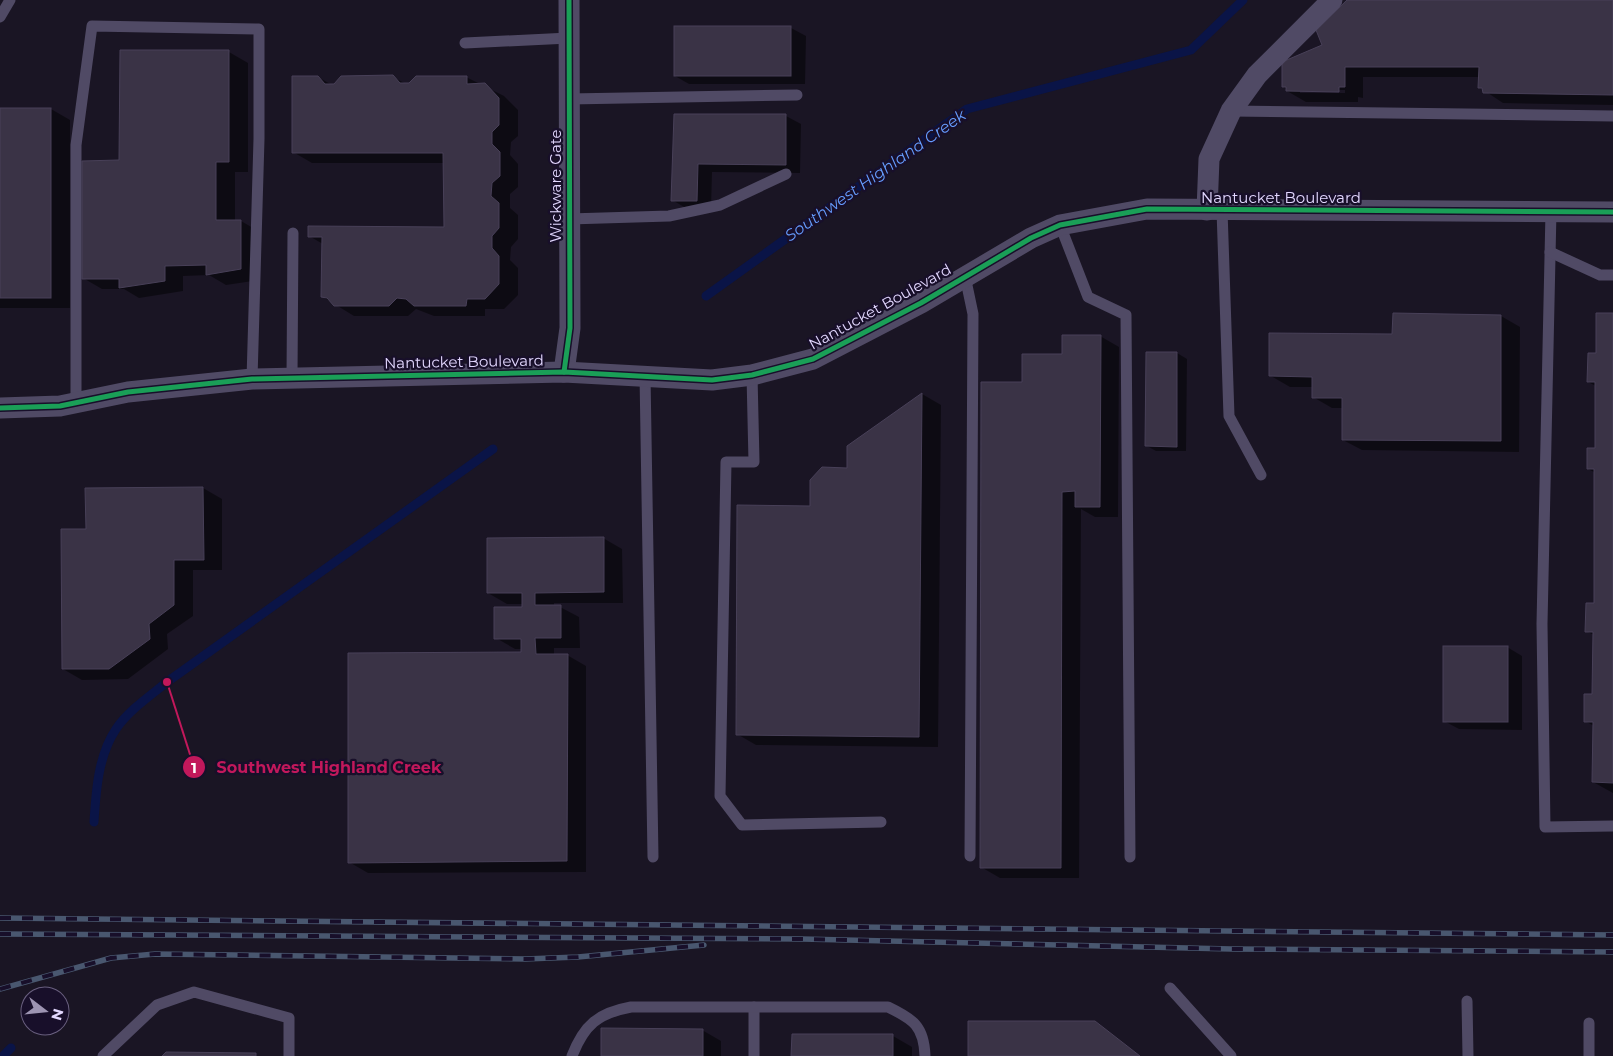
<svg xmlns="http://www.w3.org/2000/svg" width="1613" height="1056" font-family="Montserrat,sans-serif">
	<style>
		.shadow { fill: #0007; fill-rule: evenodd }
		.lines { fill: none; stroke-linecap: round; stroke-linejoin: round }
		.stream { stroke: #0a1447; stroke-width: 9 }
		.building { fill: #3a3346; stroke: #484058 }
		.service { stroke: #504a65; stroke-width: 11 }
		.minor { stroke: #504a65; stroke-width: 21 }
		.rail-casing { stroke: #49576f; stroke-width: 5.5 }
		.rail { stroke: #180f2a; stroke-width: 4; stroke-dasharray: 11; stroke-linecap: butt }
		.cycleway-casing { stroke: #180f2a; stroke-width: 8 }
		.cycleway { stroke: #1a9f57; stroke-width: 5 }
		.labels { text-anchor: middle; stroke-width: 4.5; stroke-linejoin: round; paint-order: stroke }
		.street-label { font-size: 15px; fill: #e3d8ff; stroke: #180f2a }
		.water-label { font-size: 16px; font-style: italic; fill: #669dff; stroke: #180f2a }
		.leader { fill: none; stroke: #c2185b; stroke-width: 2 }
		.callout-dot { fill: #c2185b; stroke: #180f2a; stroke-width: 2 }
		.mark-label { font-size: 15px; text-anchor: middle; font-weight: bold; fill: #fff }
		.callout-label { font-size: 16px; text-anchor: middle; font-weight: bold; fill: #c2185b; stroke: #180f2a; stroke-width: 4.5; stroke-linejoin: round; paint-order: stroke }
	</style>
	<rect width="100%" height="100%" fill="#1a1524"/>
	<!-- shadow -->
	<g class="shadow">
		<path d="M 1348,0 L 1613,0 L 1613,105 L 1503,103 L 1479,87 L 1479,77 L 1363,77 L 1363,98 L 1358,97 L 1358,102 L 1306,102 L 1287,91 L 1283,86 L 1324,45 ZM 1300,90 L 1345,90 L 1345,93 L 1300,93 Z"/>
		<polygon points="791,28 806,36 805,84 689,84 675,76"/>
		<polygon points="229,52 248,63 248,172 235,172 235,221 241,221 260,232 260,280 226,285 209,275 183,276 183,291 139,298 124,289 102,289 83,278 121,162"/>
		<polygon points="318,77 332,85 393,77 406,84 466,77 504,96 518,110 518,136 511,142 510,155 518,164 518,187 510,194 510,208 518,215 518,239 511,247 510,260 518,268 518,295 504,309 485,309 485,316 434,316 416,309 408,316 354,316 323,297 323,244 309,236 445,229 444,163 312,163 293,152"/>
		<polygon points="0,109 51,109 70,120 70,308 0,308"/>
		<polygon points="675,115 786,116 801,124 800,173 712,172 711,208 686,208 672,200"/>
		<polygon points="1613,314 1613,793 1593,782 1594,726 1585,721 1593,695 1594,635 1586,631 1595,604 1596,473 1588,469 1596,450 1596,386 1588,382"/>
		<polygon points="1501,316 1520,327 1519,452 1362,450 1343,440 1343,408 1332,408 1313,397 1313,387 1290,387 1271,376 1394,335"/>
		<polygon points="1100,336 1119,347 1118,517 1095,517 1081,509 1079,878 1000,878 981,867 1023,383 1063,355"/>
		<polygon points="1177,353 1187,359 1186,451 1156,451 1147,446"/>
		<polygon points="922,394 941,405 938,747 756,745 737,734 848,470"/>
		<polygon points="203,488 222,499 222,570 193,570 193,616 167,634 168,649 128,679 82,680 63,669 87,530"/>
		<polygon points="603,538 622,549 623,603 554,603 554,607 560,607 579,617 580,648 554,648 554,655 567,655 586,666 586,872 368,873 349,862 523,653 523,649 515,649 496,638 523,608 523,604 507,604 488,593"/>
		<polygon points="1507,647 1522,656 1522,730 1459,729 1444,721"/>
		<polygon points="702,1030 721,1041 721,1056 602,1056"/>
		<polygon points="793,1035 893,1036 912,1047 912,1056 793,1056"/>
	</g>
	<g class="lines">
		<!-- stream -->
		<g class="stream">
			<polyline points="706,296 967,109 1191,50 1243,0"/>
			<path d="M 94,822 C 96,791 98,756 116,729 C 129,710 150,696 167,682 L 493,449"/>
			<polyline points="3,1056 11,1048"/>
		</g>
	</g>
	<!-- building -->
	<g class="building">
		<polygon points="1347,0 1613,0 1613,95 1483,93 1482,88 1478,88 1479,67 1345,67 1345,87 1339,87 1339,92 1286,91 1286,87 1282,87 1282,62 1322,45 1316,30"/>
		<rect x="674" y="26" width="117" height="50"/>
		<polygon points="120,50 229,50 229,162 216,162 216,220 241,220 241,269 206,275 206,265 165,266 165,281 119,288 119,279 82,279 82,161 119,160"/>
		<polygon points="393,75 400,83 409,83 416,76 467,76 467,84 485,83 499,98 499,125 492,132 492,144 500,152 500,176 492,183 491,196 499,203 499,228 492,236 492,248 499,256 499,284 485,299 467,299 466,306 414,306 406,299 397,298 389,306 334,306 327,298 321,297 322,237 308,237 308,226 444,227 443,153 292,153 292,76 318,76 325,84 334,84 341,76"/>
		<rect x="0" y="108" width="51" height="190"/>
		<polygon points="674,114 786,114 786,165 698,164 697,201 671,201"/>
		<polygon points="1393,313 1501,315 1501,441 1342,440 1342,398 1312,398 1312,377 1269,376 1269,333 1392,334"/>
		<polygon points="1596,313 1613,313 1613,783 1592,782 1593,722 1584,722 1584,694 1592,694 1593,632 1585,632 1586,603 1594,603 1594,469 1587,469 1587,448 1595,448 1595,382 1587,382 1588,353 1596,353"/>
		<polygon points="1062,335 1101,335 1100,507 1075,507 1075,491 1062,492 1061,868 980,868 981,382 1022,382 1022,354 1062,354"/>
		<polygon points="1146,352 1177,352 1177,447 1145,446"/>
		<polygon points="922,393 919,737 736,735 737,505 810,506 810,480 822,467 847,468 847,446"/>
		<polygon points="203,487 204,560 174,560 174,605 149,624 150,639 109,669 62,669 61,529 86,529 85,488"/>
		<polygon points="604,537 604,592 535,593 535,605 561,605 561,638 535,638 536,654 568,654 567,861 348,863 348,653 521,652 521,639 494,639 494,607 522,607 522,593 487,593 487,538"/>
		<rect x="1443" y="646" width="65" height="76"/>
		<polygon points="968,1021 1095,1021 1140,1056 968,1056"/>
		<polygon points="601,1028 703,1029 703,1056 601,1056"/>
		<polygon points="792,1034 893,1034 893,1056 791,1056"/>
		<polygon points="166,1052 256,1053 256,1056 162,1056"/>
	</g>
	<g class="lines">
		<!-- service -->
		<g class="service">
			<polyline points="0,17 10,0"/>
			<polyline points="465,43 569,38"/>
			<polyline points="569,99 797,95"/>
			<polyline points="1231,111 1613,116"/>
			<polyline points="1222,210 1229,416 1261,475"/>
			<polyline points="1551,211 1542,624 1545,827 1613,826"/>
			<polyline points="569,219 669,216 720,205 786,174"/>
			<polyline points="1060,225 1088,297 1126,315 1130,857"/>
			<polyline points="1550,252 1600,275 1613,275"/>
			<polyline points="965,276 973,314 970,856"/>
			<polyline points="645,375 653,857"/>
			<polyline points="752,375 754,462 726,462 720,796 742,825 881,822"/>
			<polyline points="292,378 293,233"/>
			<polyline points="76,403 76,145 92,26 259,29 259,139 252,379"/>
			<polyline points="1170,988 1231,1056"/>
			<polyline points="1467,1001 1468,1056"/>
			<polyline points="754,1007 754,1056"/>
			<polyline points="103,1056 157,1005 194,992 289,1018 289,1056"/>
			<path d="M 572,1056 C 584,1025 598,1013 631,1007 L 888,1007 C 913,1019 924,1026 925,1056"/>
			<polyline points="1589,1056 1589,1023"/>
		</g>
		<!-- minor -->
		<g class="minor">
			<polyline points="1207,210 1209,159 1231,111 1257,75 1332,0"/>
			<polyline points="564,372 570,328 569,0"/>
			<polyline points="0,408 60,406 128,392 252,379 564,372 712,380 752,375 813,359 921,303 1031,238 1060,225 1147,209 1613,212"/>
		</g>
		<defs>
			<g id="rail">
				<polyline points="0,918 1613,935"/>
				<polyline points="0,934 802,939 1231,949 1613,952"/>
				<polyline points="0,989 111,958 155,954 525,959 578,957 704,945"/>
			</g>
		</defs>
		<!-- rail casing -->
		<use href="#rail" class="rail-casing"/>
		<!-- rail -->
		<use href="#rail" class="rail"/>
		<defs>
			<g id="cycleway">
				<polyline points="564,372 570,328 569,0"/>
				<polyline points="0,408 60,406 128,392 252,379 564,372 712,380 752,375 813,359 921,303 1031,238 1060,225 1147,209 1613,212"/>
			</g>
		</defs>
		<!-- cycleway casing -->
		<use href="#cycleway" class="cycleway-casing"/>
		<!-- cycleway -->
		<use href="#cycleway" class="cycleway"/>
	</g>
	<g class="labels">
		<!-- street labels -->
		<g class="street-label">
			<text transform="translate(556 186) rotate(-90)" y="5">Wickware Gate</text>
			<text x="1281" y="203">Nantucket Boulevard</text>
			<text transform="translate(880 307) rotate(-29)" y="5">Nantucket Boulevard</text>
			<text transform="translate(464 362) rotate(-1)" y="5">Nantucket Boulevard</text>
		</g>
		<!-- water labels -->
		<g class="water-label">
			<text transform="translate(875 175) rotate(-35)" y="6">Southwest Highland Creek</text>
		</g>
	</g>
	<!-- callouts -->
	<path class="leader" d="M167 682L194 767"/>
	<g class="callout-dot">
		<circle cx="167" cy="682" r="5"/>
		<circle cx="194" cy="767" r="12"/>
	</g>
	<g class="mark-label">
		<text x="194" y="773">1</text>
	</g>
	<g class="callout-label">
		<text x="329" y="773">Southwest Highland Creek</text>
	</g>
	<!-- north arrow -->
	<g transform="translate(45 1011) rotate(106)"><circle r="24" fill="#180f2a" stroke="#695f7f"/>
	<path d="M0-4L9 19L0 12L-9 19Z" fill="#9d94b2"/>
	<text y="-8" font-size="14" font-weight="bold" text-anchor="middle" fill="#e3d8ff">N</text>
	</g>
</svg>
